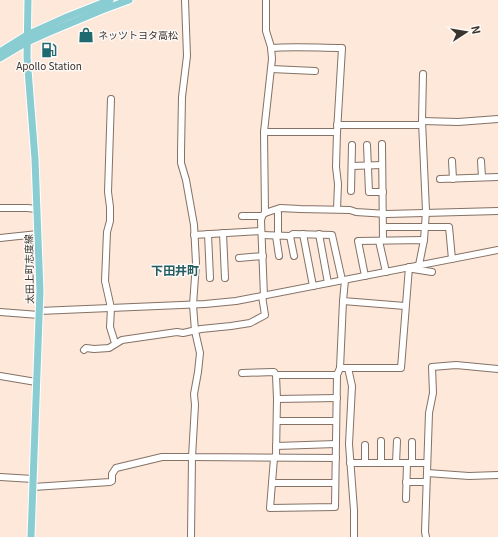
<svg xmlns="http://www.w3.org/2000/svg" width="498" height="537" font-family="Georgia,'Noto Sans JP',serif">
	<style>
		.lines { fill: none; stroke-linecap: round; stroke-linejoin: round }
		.minor-casing { stroke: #847266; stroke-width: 8 }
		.major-casing { stroke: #fff; stroke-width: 9 }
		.minor { stroke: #fff; stroke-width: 6 }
		.major { stroke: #89cdd3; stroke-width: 7 }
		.labels { text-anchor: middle; stroke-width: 3; stroke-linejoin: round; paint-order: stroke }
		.poi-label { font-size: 10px; fill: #3b332e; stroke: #fdf9f6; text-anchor: start }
		.street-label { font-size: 10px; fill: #3b332e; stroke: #fdf9f6 }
		.quarter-label { font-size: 12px; font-weight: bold; fill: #245e63; stroke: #fdf9f6 }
	</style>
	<rect width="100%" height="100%" fill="#fde8da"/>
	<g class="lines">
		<defs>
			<g id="minor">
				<polyline points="185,0 187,56 182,97 181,152 181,163 186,180 194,225 196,263 193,305 195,331 200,353 198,372 194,394 195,405 192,457 336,458"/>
				<path d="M 271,48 C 295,46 318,48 342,48 L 337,132 L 336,167 L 338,184 L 337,209"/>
				<polyline points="271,69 315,71"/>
				<polyline points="423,74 422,121 426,211 424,240"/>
				<polyline points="111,99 108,192 110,207 110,221 107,232 105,281 111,308 110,327 115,343"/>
				<polyline points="422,121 458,122 498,119"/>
				<polyline points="337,125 422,125"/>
				<polyline points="264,132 337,132"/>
				<polyline points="382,144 383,240"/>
				<polyline points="367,145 369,192 383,192"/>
				<polyline points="452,161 453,179"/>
				<polyline points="481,161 482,177"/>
				<polyline points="352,166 382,165"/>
				<polyline points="440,179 498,177"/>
				<polyline points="351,191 352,145"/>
				<polyline points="0,208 27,208 37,209"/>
				<polyline points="265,213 280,208 300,209 350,210 356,212 387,214 498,211"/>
				<polyline points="242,216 262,216"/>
				<polyline points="383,227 449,227 452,259"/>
				<polyline points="223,233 225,278"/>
				<polyline points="208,234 210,278"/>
				<polyline points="303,234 313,286"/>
				<polyline points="319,234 328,283"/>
				<polyline points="194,235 261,231"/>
				<polyline points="262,235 290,236 293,234 332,235 342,280"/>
				<polyline points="276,236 279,256"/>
				<polyline points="278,236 278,213"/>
				<polyline points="290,236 294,256"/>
				<polyline points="0,238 38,234"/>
				<polyline points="379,241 386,272"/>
				<polyline points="239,258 263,256"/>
				<polyline points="365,276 358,241 424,240 419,265"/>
				<polyline points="345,280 343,301 405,306"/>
				<polyline points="264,296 261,221 262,216 265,213 264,132 272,59 271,47 266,31 266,0"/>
				<polyline points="39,311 205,304 236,301 498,250"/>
				<polyline points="0,312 39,315"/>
				<polyline points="84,350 86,348 94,349 109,348 122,340 177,332 183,333 201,329 231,326 250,323 265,315 262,296"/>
				<polyline points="340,368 401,368 409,267 413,269 432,272"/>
				<polyline points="348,368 352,386 349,444 354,510 354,537"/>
				<polyline points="242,373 274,372 276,375"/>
				<polyline points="337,375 276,375 277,399 276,455 274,458 270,508 335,507 337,375 340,368 343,301"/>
				<polyline points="0,376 36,382"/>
				<polyline points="277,399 337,398"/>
				<polyline points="277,421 336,421"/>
				<polyline points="276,446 336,444"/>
				<polyline points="350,463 427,463"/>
				<polyline points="365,463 365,445"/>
				<polyline points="381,463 381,441"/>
				<polyline points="396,463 397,441"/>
				<polyline points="412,463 412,442"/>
				<polyline points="427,473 469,476 498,475"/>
				<polyline points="0,477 33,479"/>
				<polyline points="406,482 426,482"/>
				<polyline points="272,483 335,483"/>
				<polyline points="33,487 110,482 112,481 112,474 116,468 162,457 192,457 191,537"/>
				<polyline points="406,499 407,463"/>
				<polyline points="426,537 425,532 429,413 433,393 432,367 456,365 498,369"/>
			</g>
			<g id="major">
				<polyline points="28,0 27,57 35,159 40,291 31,537"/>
				<polyline points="0,52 27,35 67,17 110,0"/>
				<polyline points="0,58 27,42 47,33 102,10 129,0"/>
			</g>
		</defs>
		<!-- minor casing -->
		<use href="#minor" class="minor-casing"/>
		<!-- major casing -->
		<use href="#major" class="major-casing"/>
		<!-- minor -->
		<use href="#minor" class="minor"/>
		<!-- major -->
		<use href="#major" class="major"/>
	</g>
	<!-- icons -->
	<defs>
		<symbol id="shop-bare" viewBox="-9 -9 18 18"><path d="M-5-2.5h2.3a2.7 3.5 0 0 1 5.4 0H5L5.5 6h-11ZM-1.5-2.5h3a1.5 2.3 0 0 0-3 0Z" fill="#1e6a70" stroke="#fdf9f6" stroke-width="2.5" paint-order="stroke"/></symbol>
		<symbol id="fuel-bare" viewBox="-9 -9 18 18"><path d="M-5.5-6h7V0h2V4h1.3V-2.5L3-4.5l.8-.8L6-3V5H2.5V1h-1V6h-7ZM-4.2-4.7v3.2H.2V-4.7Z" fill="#1e6a70" stroke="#fdf9f6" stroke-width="2.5" paint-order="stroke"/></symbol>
	</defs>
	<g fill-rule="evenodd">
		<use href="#shop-bare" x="75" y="24" width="22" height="22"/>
		<use href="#fuel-bare" x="38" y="39" width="22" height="22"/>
	</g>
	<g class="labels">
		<!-- poi labels -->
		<g class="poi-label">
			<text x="98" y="39">ネッツトヨタ高松</text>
			<text x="49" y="70" text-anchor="middle">Apollo Station</text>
		</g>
		<!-- street labels -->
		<g class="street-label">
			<text transform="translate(29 269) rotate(-91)" y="4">太田上町志度線</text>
		</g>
		<!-- quarter labels -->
		<g class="quarter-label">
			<text x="175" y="275">下田井町</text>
		</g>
	</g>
	<!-- north arrow -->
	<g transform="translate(466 32) rotate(78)" stroke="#fdf9f6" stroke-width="3" paint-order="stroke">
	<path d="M0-3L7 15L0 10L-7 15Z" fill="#3b332e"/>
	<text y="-6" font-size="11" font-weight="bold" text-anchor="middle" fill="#3b332e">N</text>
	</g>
</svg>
